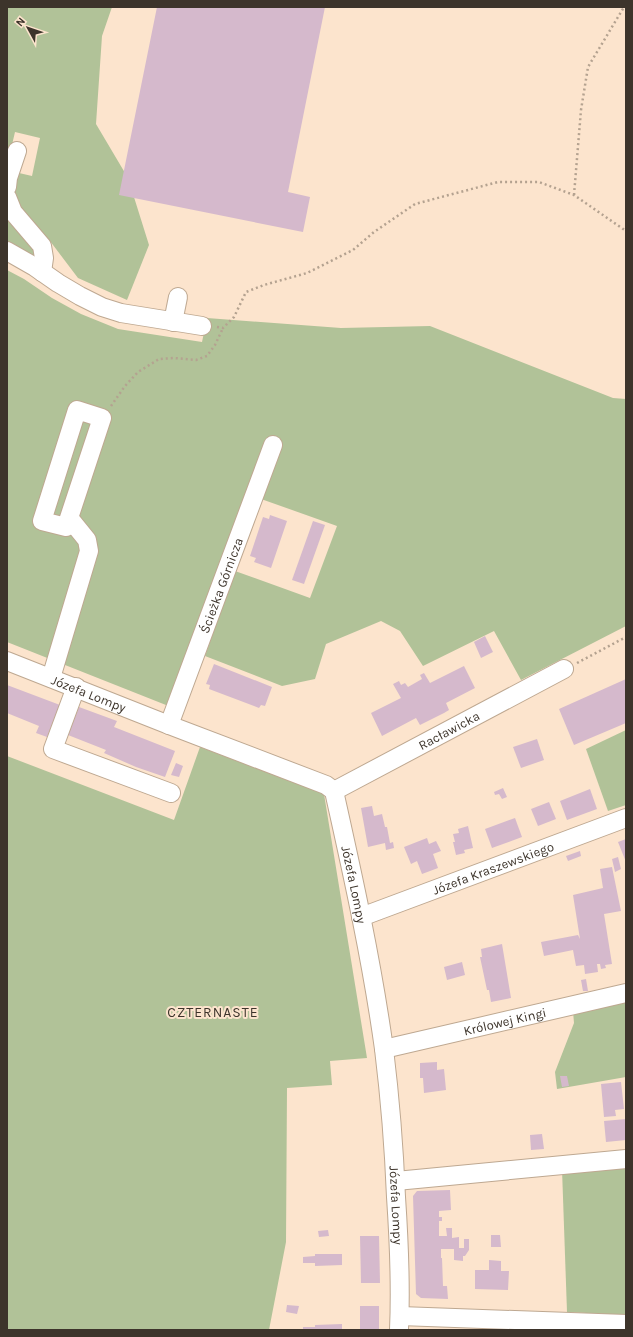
<svg xmlns="http://www.w3.org/2000/svg" width="633" height="1337" font-family="Karla,sans-serif">
	<style>
		.green { fill: #b1c298 }
		.building { fill: #d5b9cc }
		.lines { fill: none; stroke-linecap: round; stroke-linejoin: round }
		.minor-casing { stroke: #bea891; stroke-width: 20 }
		.path { stroke: #b4a290; stroke-width: 2.5; stroke-dasharray: 2 3; stroke-linecap: butt }
		.minor { stroke: #fff; stroke-width: 18 }
		.labels { text-anchor: middle; stroke-width: 4; stroke-linejoin: round; paint-order: stroke }
		.street-label { font-size: 13px; fill: #3d342b; stroke: #fce4cd }
		.neighbourhood-label { font-size: 14px; letter-spacing: 1px; fill: #3d342b; stroke: #fce4cd }
	</style>
	<rect width="100%" height="100%" fill="#fce4cd"/>
	<!-- green -->
	<g class="green">
		<polygon points="7,7 112,7 102,36 96,124 128,178 149,245 127,300 78,278 50,241 45,240 22,212 12,195 19,173 32,176 40,138 15,132 7,166"/>
		<polygon points="7,212 38,253 34,258 7,244"/>
		<polygon points="7,270 24,279 52,298 81,314 118,329 202,342 207,318 341,328 430,326 613,398 626,399 626,626 521,680 494,631 423,666 400,631 381,621 326,644 315,679 282,686 205,656 235,571 310,598 337,526 250,495 171,707 7,642"/>
		<polygon points="626,730 626,805 608,811 586,749"/>
		<polygon points="200,747 324,794 367,1058 330,1061 332,1085 287,1088 286,1242 269,1330 7,1330 7,756 174,820"/>
		<polygon points="626,999 626,1077 557,1089 555,1072 574,1023 573,1011"/>
		<polygon points="626,1165 626,1315 567,1312 562,1169"/>
	</g>
	<!-- building -->
	<g class="building">
		<polygon points="157,7 325,7 288,192 310,197 303,232 119,195"/>
		<polygon points="270,515 287,521 271,568 254,562 256,558 250,556 263,517 269,519"/>
		<polygon points="313,521 325,525 304,584 292,580"/>
		<polygon points="485,636 493,652 481,658 474,642"/>
		<polygon points="214,664 272,687 265,706 261,705 259,708 209,689 210,685 206,684"/>
		<polygon points="464,666 475,688 446,703 449,710 444,713 420,725 416,718 382,736 371,713 401,698 393,684 399,681 401,685 405,683 408,687 422,679 420,675 424,673 430,683"/>
		<polygon points="626,679 626,723 574,745 559,709"/>
		<polygon points="7,685 60,705 47,737 36,733 39,726 7,713"/>
		<polygon points="79,707 117,721 114,727 175,751 165,777 136,767 104,753 106,750 68,735"/>
		<polygon points="537,739 544,760 521,768 513,747"/>
		<polygon points="176,763 183,766 179,777 171,775"/>
		<polygon points="503,788 507,797 502,799 499,794 495,795 494,792"/>
		<polygon points="590,789 597,809 567,820 560,801"/>
		<polygon points="549,802 556,819 538,826 531,809"/>
		<polygon points="372,806 374,816 382,814 385,827 387,827 390,843 393,842 394,848 386,850 385,843 368,847 361,808"/>
		<polygon points="515,818 522,837 492,848 485,829"/>
		<polygon points="468,826 473,848 464,850 465,853 456,855 453,842 455,842 453,834 459,833 458,829"/>
		<polygon points="427,838 429,844 436,841 441,851 433,854 438,868 422,874 417,861 411,864 404,847"/>
		<polygon points="626,839 626,862 618,842"/>
		<polygon points="580,851 581,856 568,861 566,856"/>
		<polygon points="618,857 621,869 615,872 612,859"/>
		<polygon points="612,867 621,911 604,914 612,964 605,965 606,968 601,969 600,964 597,964 598,972 585,974 584,965 576,966 573,950 544,956 541,942 578,935 580,939 573,895 603,888 600,869"/>
		<polygon points="502,944 511,998 491,1002 489,990 487,990 480,957 482,957 481,949"/>
		<polygon points="462,962 465,975 447,980 444,967"/>
		<polygon points="586,979 588,991 583,991 581,980"/>
		<polygon points="437,1062 437,1070 444,1069 446,1090 424,1093 423,1078 420,1078 420,1063"/>
		<polygon points="560,1076 567,1076 569,1086 562,1087"/>
		<polygon points="621,1082 624,1109 615,1110 616,1116 604,1117 601,1084"/>
		<polygon points="626,1119 626,1140 606,1142 604,1121"/>
		<polygon points="542,1134 544,1149 531,1150 530,1135"/>
		<polygon points="450,1190 451,1210 439,1211 439,1217 442,1217 442,1221 439,1221 439,1236 447,1236 446,1228 452,1228 452,1238 459,1237 459,1248 464,1248 464,1239 469,1239 469,1250 465,1256 463,1256 463,1261 454,1260 454,1249 441,1249 441,1258 442,1258 443,1286 447,1286 448,1299 421,1298 416,1294 413,1196 417,1191"/>
		<polygon points="328,1230 329,1236 319,1237 318,1231"/>
		<polygon points="491,1235 500,1235 501,1247 491,1247"/>
		<polygon points="360,1236 379,1236 380,1283 361,1283"/>
		<polygon points="315,1254 342,1254 342,1265 315,1266 315,1263 303,1263 303,1257 315,1256"/>
		<polygon points="489,1260 501,1261 501,1271 509,1271 508,1290 475,1289 475,1270 489,1270"/>
		<polygon points="287,1305 299,1306 297,1314 286,1312"/>
		<rect x="360" y="1306" width="19" height="24"/>
		<polygon points="342,1324 342,1330 303,1330 303,1327 315,1327 315,1325"/>
	</g>
	<g class="lines">
		<defs>
			<g id="minor">
				<polyline points="7,187 8,178 17,151"/>
				<polyline points="7,197 13,212 42,246 44,258 42,272"/>
				<polyline points="7,251 35,267 58,283 80,296 102,307 121,313 202,326"/>
				<polyline points="173,322 178,297"/>
				<polygon points="77,410 102,418 66,527 42,521"/>
				<path id="s1" d="M 7,661 L 169,725 L 326,785 L 334,791 C 353,876 372,962 384,1049 C 390,1098 394,1147 396,1197 C 399,1241 401,1285 399,1330"/>
				<polyline points="51,678 89,551 87,540 70,519"/>
				<polyline points="76,687 53,749 171,793"/>
				<path id="s2" d="M 169,725 L 273,445"/>
				<path id="s3" d="M 334,791 L 564,669"/>
				<path id="s4" d="M 361,917 L 626,818"/>
				<path id="s5" d="M 384,1049 L 626,993"/>
				<polyline points="396,1181 626,1159"/>
				<polyline points="400,1316 626,1324"/>
			</g>
		</defs>
		<!-- minor casing -->
		<use href="#minor" class="minor-casing"/>
		<!-- path -->
		<g class="path">
			<polyline points="574,195 581,110 588,67 624,7"/>
			<polyline points="217,327 223,328 234,317 246,292 264,285 307,273 353,250 374,232 415,204 498,182 539,182 574,195 626,231"/>
			<polyline points="111,406 125,386 138,372 159,359 174,358 196,360 207,356 215,345 223,328"/>
			<polyline points="577,663 626,637"/>
		</g>
		<!-- minor -->
		<use href="#minor" class="minor"/>
	</g>
	<g class="labels">
		<!-- street labels -->
		<g class="street-label">
			<text dy="5" stroke="none"><textPath href="#s2" startOffset="149">Ścieżka Górnicza</textPath></text>
			<text dy="5" stroke="none"><textPath href="#s1" startOffset="88">Józefa Lompy</textPath></text>
			<text dy="5" stroke="none"><textPath href="#s3" startOffset="130">Racławicka</textPath></text>
			<text dy="5" stroke="none"><textPath href="#s4" startOffset="141">Józefa Kraszewskiego</textPath></text>
			<text dy="5" stroke="none"><textPath href="#s1" startOffset="448">Józefa Lompy</textPath></text>
			<text dy="5" stroke="none"><textPath href="#s5" startOffset="124">Królowej Kingi</textPath></text>
			<text dy="5" stroke="none"><textPath href="#s1" startOffset="772">Józefa Lompy</textPath></text>
		</g>
		<!-- neighbourhood labels -->
		<g class="neighbourhood-label">
			<text x="213" y="1017">CZTERNASTE</text>
		</g>
	</g>
	<!-- border -->
	<rect width="633" height="1337" fill="none" stroke="#3d342b" stroke-width="16"/>
	<!-- north arrow -->
	<g transform="translate(28 28) rotate(310)" stroke="#fce4cd" stroke-width="3" paint-order="stroke">
	<path d="M0-3L7 15L0 10L-7 15Z" fill="#3d342b"/>
	<text y="-6" font-size="11" font-weight="bold" text-anchor="middle" fill="#3d342b">N</text>
	</g>
</svg>
